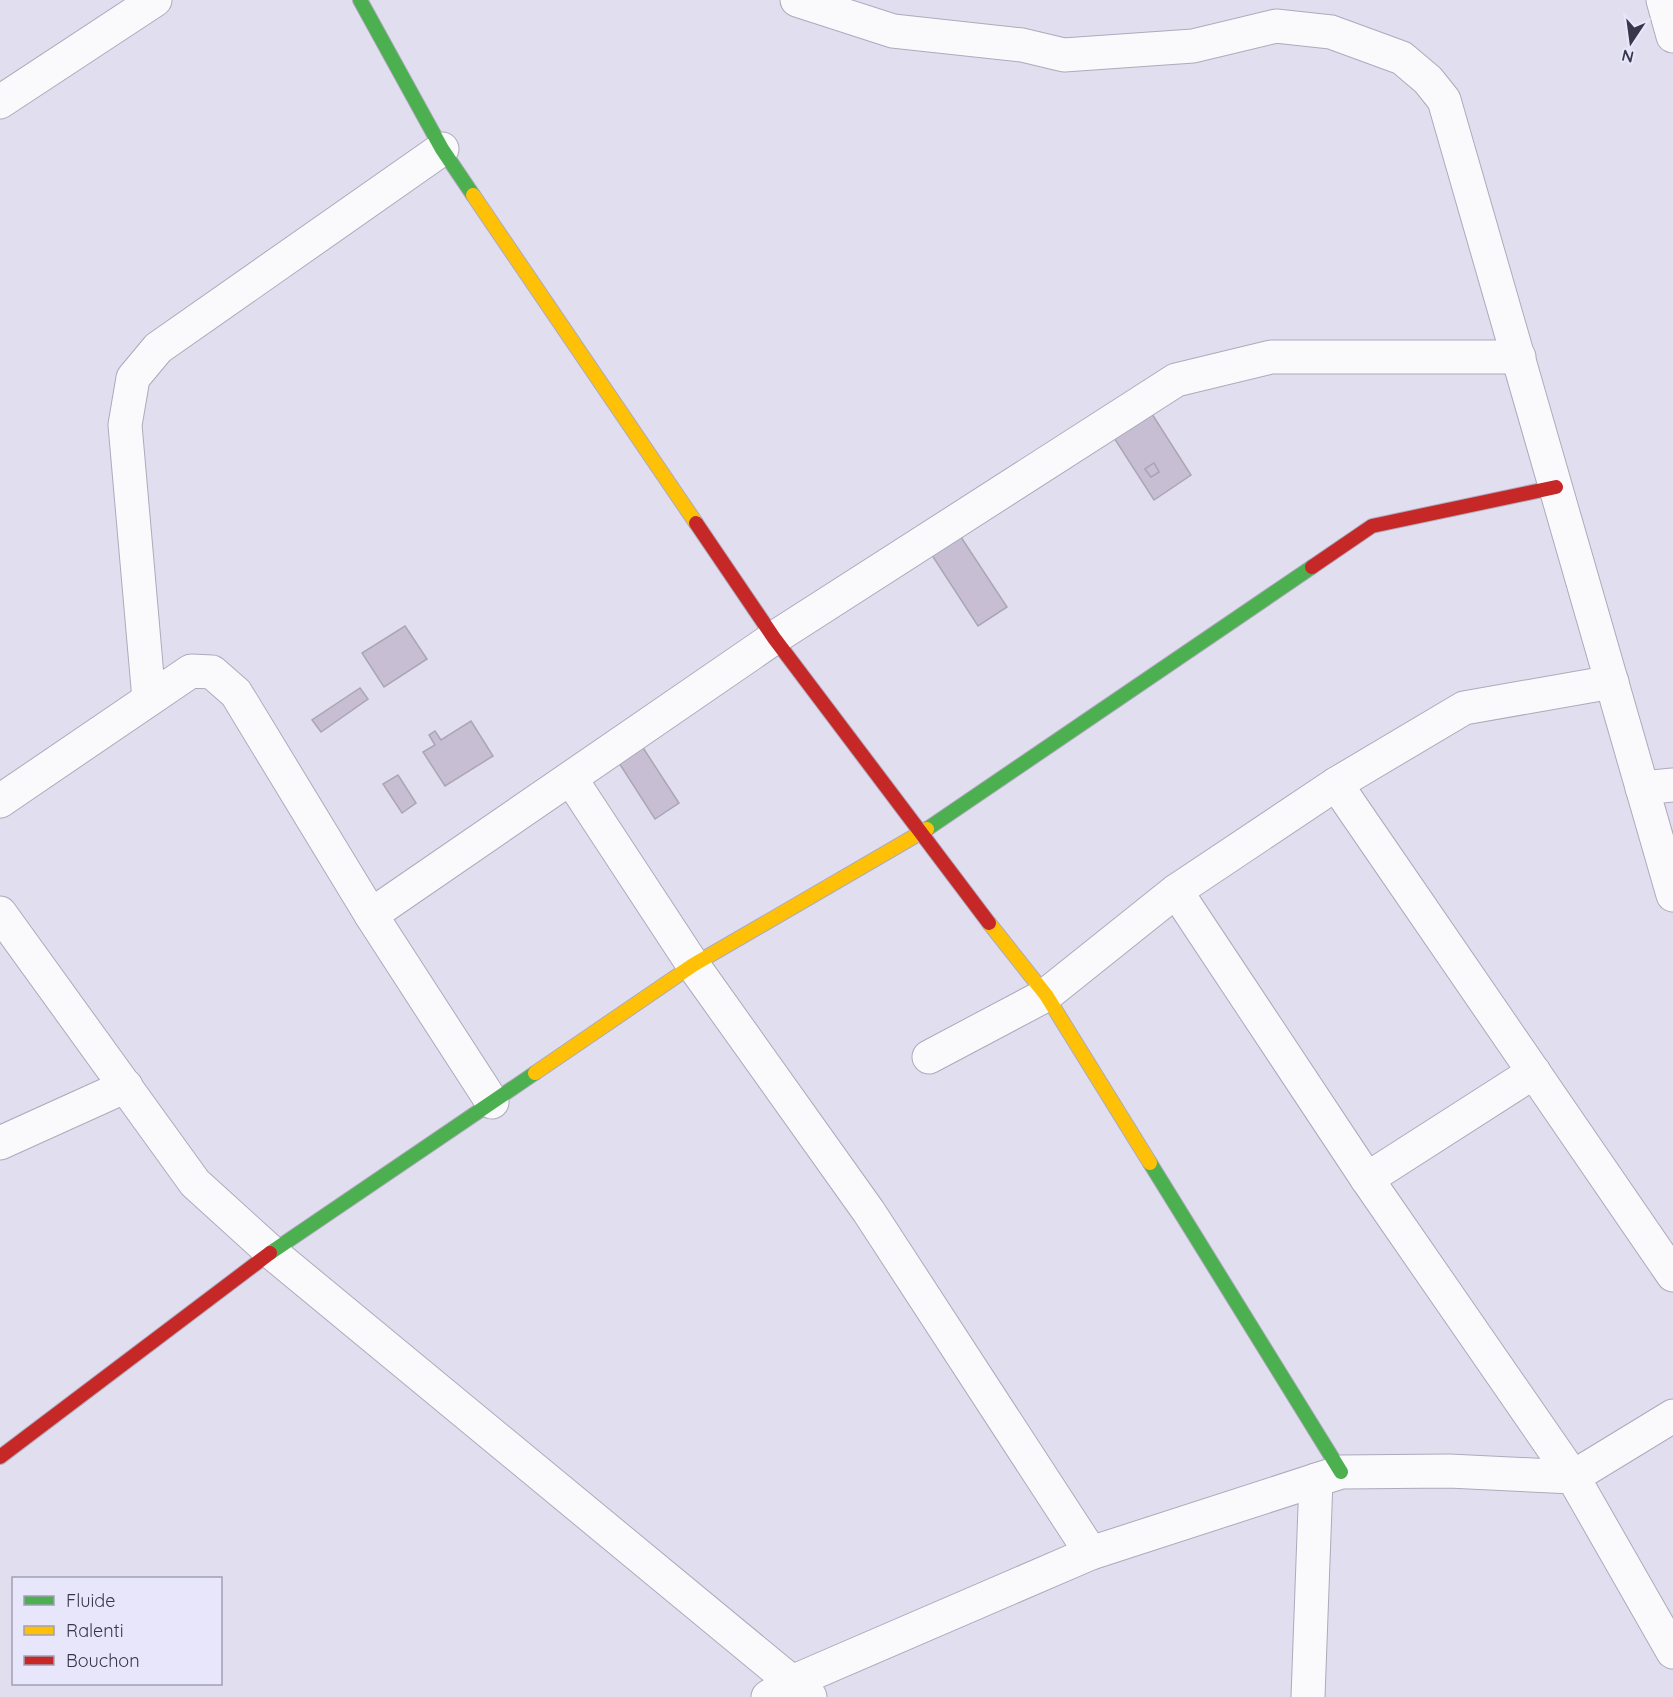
<svg xmlns="http://www.w3.org/2000/svg" width="1673" height="1697" font-family="Quicksand,sans-serif">
	<style>
		.building { fill: #c7bed4; stroke: #aba5b5; stroke-width: 1.5; fill-rule: evenodd }
		.lines { fill: none; stroke-linecap: round; stroke-linejoin: round }
		.street-casing { stroke: #adaabb; stroke-width: 35 }
		.fast-casing { stroke: #adaabb; stroke-width: 16 }
		.slow-casing { stroke: #adaabb; stroke-width: 16 }
		.jam-casing { stroke: #adaabb; stroke-width: 16 }
		.street { stroke: #fafafd; stroke-width: 33 }
		.fast { stroke: #4caf50; stroke-width: 14 }
		.slow { stroke: #ffc107; stroke-width: 14 }
		.jam { stroke: #c62828; stroke-width: 14 }
	</style>
	<rect width="100%" height="100%" fill="#e0deef"/>
	<!-- building -->
	<g class="building">
		<path d="M 1145,403 L 1191,475 L 1154,500 L 1107,427 ZM 1154,463 L 1159,472 L 1151,477 L 1145,469 Z"/>
		<polygon points="1154,463 1159,472 1151,477 1145,469"/>
		<polygon points="953,525 1007,607 978,626 924,543"/>
		<polygon points="405,626 427,659 384,687 362,653"/>
		<polygon points="360,688 368,699 321,732 312,720"/>
		<polygon points="471,721 493,756 445,786 423,752 435,745 429,735 435,731 441,740"/>
		<polygon points="636,737 679,803 655,819 612,752"/>
		<polygon points="398,775 416,803 402,813 383,784"/>
	</g>
	<g class="lines">
		<defs>
			<g id="street">
				<polyline points="797,0 893,31 1022,45 1064,55 1193,46 1276,26 1331,32 1402,58 1428,80 1444,100 1673,895"/>
				<polyline points="1663,0 1673,36"/>
				<polyline points="0,102 155,0"/>
				<polyline points="149,699 125,425 133,378 158,348 442,149"/>
				<polyline points="571,779 693,965 869,1212 1091,1553"/>
				<polyline points="1336,784 1673,1275"/>
				<polyline points="1642,788 1673,785"/>
				<polyline points="0,801 191,671 212,672 236,693 371,915 492,1102"/>
				<polyline points="1176,891 1367,1179 1573,1477 1673,1652"/>
				<polyline points="0,913 195,1183 271,1252 810,1697"/>
				<polyline points="371,915 774,638 1176,380 1271,357 1519,357"/>
				<polyline points="929,1057 1046,995 1176,891 1336,784 1464,708 1612,682"/>
				<polyline points="0,1143 126,1086"/>
				<polyline points="1367,1179 1534,1072"/>
				<polyline points="768,1697 792,1682 1091,1553 1341,1472 1449,1471 1573,1477 1673,1416"/>
				<polyline points="1308,1697 1316,1480"/>
			</g>
			<g id="fast">
				<polyline points="360,0 442,149 473,195"/>
				<polyline points="927,829 1312,567"/>
				<polyline points="1150,1163 1341,1472"/>
				<polyline points="270,1253 535,1073"/>
			</g>
			<g id="slow">
				<polyline points="473,195 696,523"/>
				<polyline points="989,923 1046,995 1150,1163"/>
				<polyline points="535,1073 693,965 927,829"/>
			</g>
			<g id="jam">
				<polyline points="696,523 774,638 989,923"/>
				<polyline points="1312,567 1372,526 1556,487"/>
				<polyline points="0,1457 270,1253"/>
			</g>
		</defs>
		<!-- street casing -->
		<use href="#street" class="street-casing"/>
		<!-- fast casing -->
		<use href="#fast" class="fast-casing"/>
		<!-- slow casing -->
		<use href="#slow" class="slow-casing"/>
		<!-- jam casing -->
		<use href="#jam" class="jam-casing"/>
		<!-- street -->
		<use href="#street" class="street"/>
		<!-- fast -->
		<use href="#fast" class="fast"/>
		<!-- slow -->
		<use href="#slow" class="slow"/>
		<!-- jam -->
		<use href="#jam" class="jam"/>
	</g>
	<!-- legend -->
	<rect x="12" y="1577" width="210" height="108" fill="#e8e6fb" stroke="#a29fb4" stroke-width="1.5"/>
	<rect x="24" y="1596" width="30" height="9" fill="#4caf50" stroke="#a29fb4" stroke-width="1.5"/>
	<text x="66" y="1607" font-size="18" fill="#39354a">Fluide</text>
	<rect x="24" y="1626" width="30" height="9" fill="#ffc107" stroke="#a29fb4" stroke-width="1.5"/>
	<text x="66" y="1637" font-size="18" fill="#39354a">Ralenti</text>
	<rect x="24" y="1656" width="30" height="9" fill="#c62828" stroke="#a29fb4" stroke-width="1.5"/>
	<text x="66" y="1667" font-size="18" fill="#39354a">Bouchon</text>
	<!-- north arrow -->
	<g transform="translate(1631 42) rotate(193)" stroke="#e8e6fb" stroke-width="4.5" paint-order="stroke">
	<path d="M0-4.5L10 22L0 15L-10 22Z" fill="#39354a"/>
	<text y="-9" font-size="16" font-weight="bold" text-anchor="middle" fill="#39354a">N</text>
	</g>
</svg>
